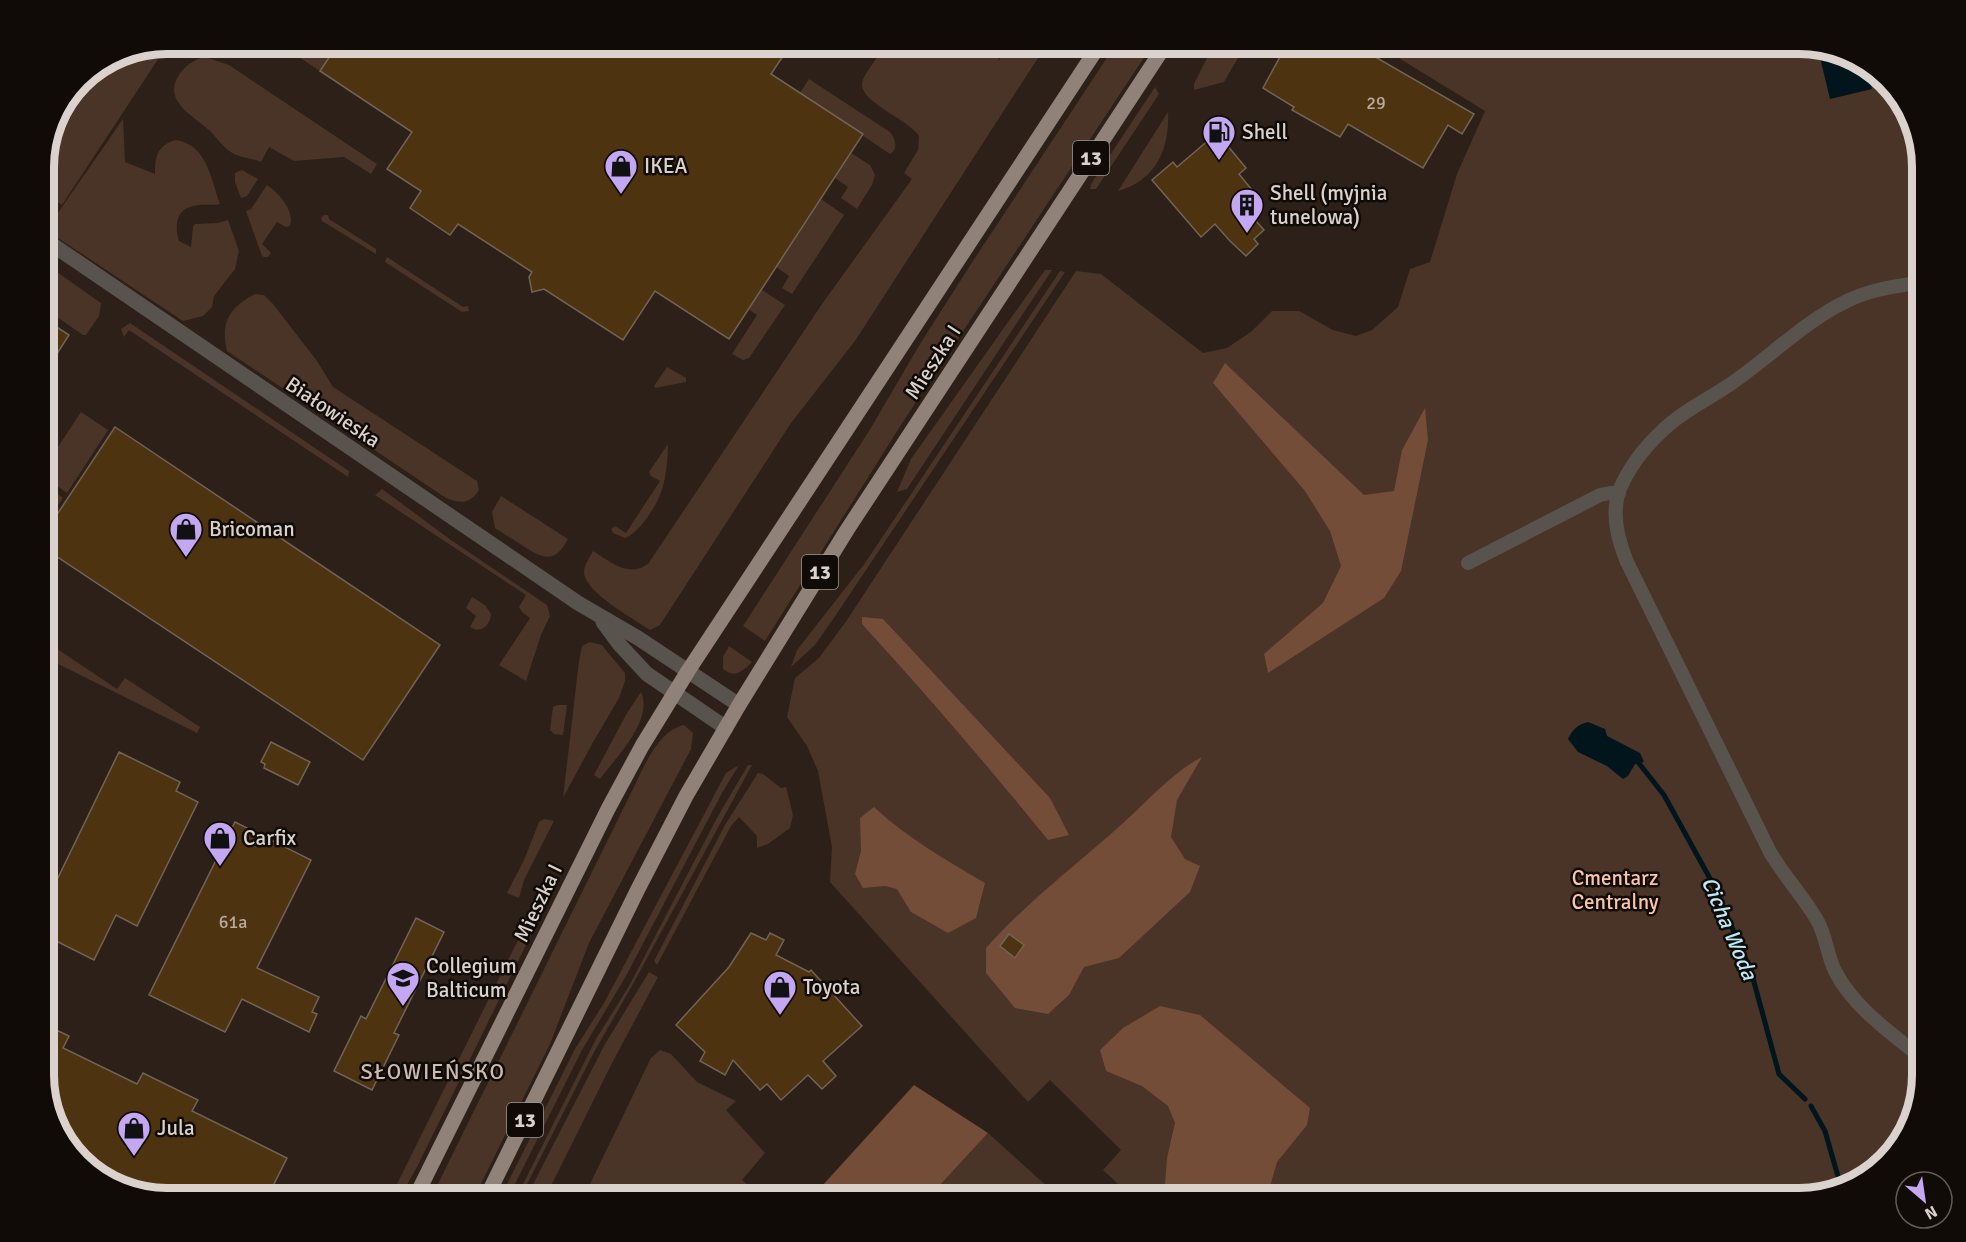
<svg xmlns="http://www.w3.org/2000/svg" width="1966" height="1242" font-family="Signika,sans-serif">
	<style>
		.green { fill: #4a3327 }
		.forest { fill: #744d38 }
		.water { fill: #00151c }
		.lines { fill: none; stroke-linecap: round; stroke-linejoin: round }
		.stream { stroke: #00151c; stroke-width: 5 }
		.building { fill: #4d330f; stroke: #706457; stroke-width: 1.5 }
		.pedestrian { stroke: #59534e; stroke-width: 14 }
		.minor { stroke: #59534e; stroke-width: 15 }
		.primary { stroke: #908279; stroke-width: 15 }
		.labels { text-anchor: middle; stroke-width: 5; stroke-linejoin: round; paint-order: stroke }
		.number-label { font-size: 18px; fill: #b8aa9e }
		.shield { fill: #110b08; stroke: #9e9692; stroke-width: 1.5 }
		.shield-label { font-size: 20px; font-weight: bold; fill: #dbd2cd }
		.poi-label { font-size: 21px; fill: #dbd2cd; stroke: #110b08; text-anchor: start }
		.street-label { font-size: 21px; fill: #dbd2cd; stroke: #110b08 }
		.park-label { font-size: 21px; fill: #fac4a7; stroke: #110b08 }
		.water-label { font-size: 22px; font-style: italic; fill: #b9ebfb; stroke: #110b08 }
		.neighbourhood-label { font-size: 22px; letter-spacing: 1.5px; fill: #cdbab1; stroke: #110b08 }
		.rim { fill: none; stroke: #dbd2cd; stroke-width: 8 }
	</style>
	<rect width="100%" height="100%" fill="#2d2018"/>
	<!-- green -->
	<g class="green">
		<polygon points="168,44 62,205 52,199 51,201 53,203 44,217 44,160 50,133 89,74 120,53"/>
		<polygon points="279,44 318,44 316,47 330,56 320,71"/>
		<path d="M 887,44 L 1003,44 L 998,61 L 1012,44 L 1047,44 L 855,341 L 791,423 L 660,625 L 650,630 C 634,619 584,592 584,572 C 584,565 590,557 593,551 C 611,562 628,578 648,564 L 822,304 L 912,179 L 904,173 L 918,150 L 919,136 C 909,120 860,102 862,84 C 863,74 881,53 887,44 Z"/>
		<polygon points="1116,44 1153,44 901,425 765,641 743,626 869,431 920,344 971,264"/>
		<polygon points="1214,44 1246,44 1224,82 1194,90 1194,84"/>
		<polygon points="1376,44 1799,44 1867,64 1906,106 1922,167 1922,1075 1902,1143 1860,1182 1799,1198 1133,1198 1103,1170 1121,1150 1050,1080 1028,1102 830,882 832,847 818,771 807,746 787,717 795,678 819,658 847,620 1076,271 1101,274 1203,353 1227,348 1252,331 1272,311 1299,311 1333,330 1356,336 1372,330 1398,307 1410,269 1430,262 1457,174 1485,111"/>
		<path d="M 205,57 L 229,65 L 377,164 L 371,174 L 344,157 L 294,161 L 269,147 L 261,162 C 252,158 242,158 234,154 C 224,149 217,138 210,131 C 192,115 160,100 181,72 C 188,64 195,59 205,57 Z"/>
		<path d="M 809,79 L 890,132 C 895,139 899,149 890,154 L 800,93 Z"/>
		<polygon points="1155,87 1159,94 1096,189 1090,189 1091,184"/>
		<path d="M 1168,112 C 1170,149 1155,181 1118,191 Z"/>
		<path d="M 123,119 L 125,162 L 155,174 C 155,157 157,145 176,140 C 207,145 211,179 220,204 C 211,206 200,203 190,207 C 175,212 175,228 179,241 L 191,247 L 193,227 L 195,224 L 218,223 L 228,220 L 239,251 L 235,269 L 214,296 L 212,307 L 203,316 L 183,321 L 46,230 Z"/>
		<polygon points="851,153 870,165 875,175 872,185 857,209 841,198 848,187 835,178"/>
		<polygon points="242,170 258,179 247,196 241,198 235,182 235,173"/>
		<path d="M 267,185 C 279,193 295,211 290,226 L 286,227 L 277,222 L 262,244 L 271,253 L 268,257 L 264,257 L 262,256 L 246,211 L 251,209 Z"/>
		<polygon points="821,199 844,215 792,294 782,288 789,276 776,267"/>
		<polygon points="324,215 328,215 329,219 376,249 376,254 322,221 321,218"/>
		<polygon points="387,257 463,307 468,306 469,311 462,312 385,262"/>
		<polygon points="44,263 101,303 99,316 86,335 83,335 44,308"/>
		<polygon points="1045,270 1052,270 907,489 897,492 911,459"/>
		<polygon points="1060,271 1065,272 838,612 815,645 791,667 797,650 865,563"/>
		<polygon points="761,289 785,305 749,358 743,360 732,354 757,315 748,309"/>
		<path d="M 255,294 L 264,295 L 273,304 L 317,361 L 333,387 L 477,481 L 479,490 C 470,504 460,504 446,498 L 227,351 C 220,322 230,307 255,294 Z"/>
		<polygon points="130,323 349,471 348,477 129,330 124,337 121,329"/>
		<polygon points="667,367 686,378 686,382 655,388 654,386"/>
		<polygon points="81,412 108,430 67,493 44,477 44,468"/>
		<path d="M 668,444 C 668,459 666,481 660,495 C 655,508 638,534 625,538 L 613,533 L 611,529 L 615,526 L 626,533 L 660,481 L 651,476 L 649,472 Z"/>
		<polygon points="44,484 63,498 44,526"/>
		<polygon points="382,489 451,540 547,605 550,616 541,635 526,681 499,665 530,618 522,612 519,607 526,595 375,495"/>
		<path d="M 501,496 L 568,539 C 555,564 543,559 523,546 C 514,540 504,534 495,528 L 492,512 Z"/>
		<path d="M 472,597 L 485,605 L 491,614 C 490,626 481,634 470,627 L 476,616 L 466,608 Z"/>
		<polygon points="44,640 117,689 125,678 200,727 197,733 44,657"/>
		<polygon points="590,642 602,645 605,649 625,673 625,681 619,698 592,744 563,798 579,661 582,646"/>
		<path d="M 729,646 L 752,662 C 743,671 734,679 723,669 L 723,657 Z"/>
		<path d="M 641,692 C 654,720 616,757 600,779 L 594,775 L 627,713 Z"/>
		<polygon points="558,705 567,705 563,735 554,734 550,730 553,707"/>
		<path d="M 684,725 L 693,733 L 691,749 L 589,943 L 550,1044 L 474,1198 L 431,1198 L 630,795 C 642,772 656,731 684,725 Z"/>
		<polygon points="739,765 722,793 626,976 582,1050 508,1198 500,1198 575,1049 604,1003 726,773"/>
		<polygon points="748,765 752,765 633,984 593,1054 520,1198 516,1198 596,1039 629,986 718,816"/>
		<polygon points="758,773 763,774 781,788 786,787 793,815 790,828 768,844 757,848 757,836 739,817 731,826 657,965 654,961 725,825"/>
		<polygon points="544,819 554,821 524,880 519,898 507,893 524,860 539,822"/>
		<polygon points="538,890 543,892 531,935 418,1165 400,1198 390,1198 526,924"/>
		<polygon points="649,972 658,977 611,1065 545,1198 526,1198 605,1044"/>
		<polygon points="660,1050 671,1054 697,1082 736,1101 726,1110 765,1153 742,1180 763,1198 608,1198 590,1184 651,1058"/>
		<polygon points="988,1133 1060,1198 928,1198"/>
	</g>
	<!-- forest -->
	<g class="forest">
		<polygon points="1225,363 1364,495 1394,491 1402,450 1425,408 1428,440 1401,571 1384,598 1268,673 1264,654 1323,603 1341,566 1330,531 1305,491 1213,383"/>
		<path d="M 862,617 L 883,619 L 1050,798 L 1069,835 L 1048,840 C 988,766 926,694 862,624 Z"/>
		<path d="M 1202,757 L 1177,800 L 1171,837 L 1185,859 L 1200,866 L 1190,892 L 1119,958 L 1084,967 L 1069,995 L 1048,1014 L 1015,1008 L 986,973 L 986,948 C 1026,903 1076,865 1122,824 C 1147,802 1171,773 1202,757 Z"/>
		<path d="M 874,807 C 907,838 946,860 985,883 L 976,918 L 948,933 L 911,912 L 897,889 L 885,886 L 863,888 L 855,874 L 861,851 L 860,818 Z"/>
		<path d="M 1160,1006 L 1200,1015 L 1310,1108 L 1307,1125 L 1277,1162 L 1269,1190 C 1243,1197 1236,1201 1210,1192 L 1200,1198 L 1164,1197 L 1167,1158 L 1175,1123 L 1168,1106 L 1142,1086 L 1106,1071 L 1100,1050 L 1123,1028 Z"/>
		<polygon points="914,1085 988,1133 928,1198 811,1198"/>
	</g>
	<!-- water -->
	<g class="water">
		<polygon points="1818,49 1866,64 1872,89 1830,99"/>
		<path d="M 1588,722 L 1605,729 L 1607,736 L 1640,753 L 1644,762 L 1635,764 L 1628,776 L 1623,779 L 1607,766 L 1578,752 L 1568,739 C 1573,729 1577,725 1588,722 Z"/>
	</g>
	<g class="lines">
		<!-- stream -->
		<g class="stream">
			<polyline points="1638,762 1664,795 1713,884 1751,971 1779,1074 1805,1099"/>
			<polyline points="1811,1106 1825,1131 1841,1187"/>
		</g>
	</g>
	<!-- building -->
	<g class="building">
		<polygon points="338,44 791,44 771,74 863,134 729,339 655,291 623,340 544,289 532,292 529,277 532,272 458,224 450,235 410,208 421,191 387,169 412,132 320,71"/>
		<polygon points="1287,44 1353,44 1474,114 1462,134 1448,125 1423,168 1348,124 1340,137 1292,110 1294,107 1263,88"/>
		<polygon points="1217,133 1246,168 1239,174 1252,190 1239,202 1264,230 1254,239 1258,244 1246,256 1230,241 1215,224 1201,237 1152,180 1173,162 1177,167"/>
		<polygon points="55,326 69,335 44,374 44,343"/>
		<polygon points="115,427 440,645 363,760 44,548 44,534"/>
		<polygon points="271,742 310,762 298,785 264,768 265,764 261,762"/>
		<polygon points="119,752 180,782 176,791 198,802 137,926 116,915 94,960 44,935 44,886 52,890"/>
		<polygon points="235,822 311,860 257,968 319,997 312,1012 317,1014 309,1032 242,999 225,1032 149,995"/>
		<polygon points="416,918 444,932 394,1033 399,1035 372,1090 334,1071 361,1016 366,1019"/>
		<polygon points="751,933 766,940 770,933 784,940 776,955 809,972 811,970 862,1026 823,1061 836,1076 822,1089 808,1075 781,1100 767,1084 760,1090 733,1060 725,1075 700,1061 705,1052 676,1025 729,967"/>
		<polygon points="1009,934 1024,945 1015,958 1000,946"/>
		<polygon points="44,1024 69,1036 63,1048 137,1084 143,1073 198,1100 192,1111 287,1158 267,1198 167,1198 99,1178 60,1136 44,1082"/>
	</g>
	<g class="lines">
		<!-- pedestrian -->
		<g class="pedestrian">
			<path d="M 1922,282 C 1897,286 1871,289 1847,301 C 1805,321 1771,356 1732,383 C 1709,399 1681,412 1661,432 C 1644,448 1628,469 1619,491 C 1611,515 1618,540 1627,562 L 1770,852 C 1784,876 1803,896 1817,920 C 1826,935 1827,955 1835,971 C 1853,1007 1892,1034 1922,1058"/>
			<polyline points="1468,563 1600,495 1610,493 1619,493"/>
		</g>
		<!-- minor -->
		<g class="minor">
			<polyline points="44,239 578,603 638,638 739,705"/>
			<polyline points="603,622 620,645 647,674 726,728"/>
		</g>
		<!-- primary -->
		<g class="primary">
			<polyline points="415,1198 608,809 642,746 688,671 1100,44"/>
			<polyline points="486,1198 638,889 686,796 739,705 847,530 1166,44"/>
		</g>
	</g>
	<!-- icons -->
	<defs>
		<symbol id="fuel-pin" viewBox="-11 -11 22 30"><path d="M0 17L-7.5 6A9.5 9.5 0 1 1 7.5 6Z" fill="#c3a7f2" stroke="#110b08"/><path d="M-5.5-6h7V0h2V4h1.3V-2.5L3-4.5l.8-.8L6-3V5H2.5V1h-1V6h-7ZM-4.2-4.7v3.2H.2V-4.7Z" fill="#111"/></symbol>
		<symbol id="shop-pin" viewBox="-11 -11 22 30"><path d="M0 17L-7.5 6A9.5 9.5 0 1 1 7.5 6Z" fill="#c3a7f2" stroke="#110b08"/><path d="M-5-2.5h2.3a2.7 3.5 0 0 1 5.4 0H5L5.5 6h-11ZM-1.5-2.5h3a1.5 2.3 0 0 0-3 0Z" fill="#111"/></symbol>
		<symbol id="building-pin" viewBox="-11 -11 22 30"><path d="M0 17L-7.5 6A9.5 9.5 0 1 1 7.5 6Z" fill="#c3a7f2" stroke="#110b08"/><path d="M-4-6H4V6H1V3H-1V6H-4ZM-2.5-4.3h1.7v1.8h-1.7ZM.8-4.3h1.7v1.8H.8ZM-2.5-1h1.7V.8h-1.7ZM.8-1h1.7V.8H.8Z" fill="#111"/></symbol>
		<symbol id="school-pin" viewBox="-11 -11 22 30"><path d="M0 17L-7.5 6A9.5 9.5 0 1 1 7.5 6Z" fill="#c3a7f2" stroke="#110b08"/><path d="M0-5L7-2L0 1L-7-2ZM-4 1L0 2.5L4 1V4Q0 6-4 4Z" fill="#111"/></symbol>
	</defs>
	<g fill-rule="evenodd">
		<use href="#fuel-pin" x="1200" y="113" width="38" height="52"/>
		<use href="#shop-pin" x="602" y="147" width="38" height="52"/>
		<use href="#building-pin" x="1228" y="186" width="38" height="52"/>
		<use href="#shop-pin" x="167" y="510" width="38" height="52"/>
		<use href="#shop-pin" x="201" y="819" width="38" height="52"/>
		<use href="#school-pin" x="384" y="959" width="38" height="52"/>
		<use href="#shop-pin" x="761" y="968" width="38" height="52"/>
		<use href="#shop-pin" x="115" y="1109" width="38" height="52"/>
	</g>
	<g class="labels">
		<!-- number labels -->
		<g class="number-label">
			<text x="1376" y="109">29</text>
			<text x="233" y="928">61a</text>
		</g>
		<!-- shield labels -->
		<g class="shield">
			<rect x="1073" y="141" width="36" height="34" rx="4.5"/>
			<rect x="802" y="555" width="36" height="34" rx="4.5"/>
			<rect x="507" y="1103" width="36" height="34" rx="4.5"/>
		</g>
		<g class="shield-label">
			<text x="1091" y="165">13</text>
			<text x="820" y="579">13</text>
			<text x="525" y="1127">13</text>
		</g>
		<!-- poi labels -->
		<g class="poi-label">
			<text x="1242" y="139">Shell</text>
			<text x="644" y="173">IKEA</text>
			<text x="1270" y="200">Shell (myjnia<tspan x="1270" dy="24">tunelowa)</tspan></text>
			<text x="209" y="536">Bricoman</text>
			<text x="243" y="845">Carfix</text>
			<text x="426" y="973">Collegium<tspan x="426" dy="24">Balticum</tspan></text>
			<text x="803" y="994">Toyota</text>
			<text x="157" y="1135">Jula</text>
		</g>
		<!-- street labels -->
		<g class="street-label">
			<text transform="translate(933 362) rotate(-57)" y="7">Mieszka I</text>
			<text transform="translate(333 412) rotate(34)" y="7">Białowieska</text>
			<text transform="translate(538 903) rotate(-64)" y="7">Mieszka I</text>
		</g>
		<!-- park labels -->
		<g class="park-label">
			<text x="1615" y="885">Cmentarz<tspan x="1615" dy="24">Centralny</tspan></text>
		</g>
		<!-- water labels -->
		<g class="water-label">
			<text transform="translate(1730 928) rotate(67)" y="8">Cicha Woda</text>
		</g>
		<!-- neighbourhood labels -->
		<g class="neighbourhood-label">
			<text x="433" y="1079">SŁOWIEŃSKO</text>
		</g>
	</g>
	<!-- crop -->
	<path d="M0 0H1966V1242H0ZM167 54H1799A113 113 0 0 1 1912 167V1075A113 113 0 0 1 1799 1188H167A113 113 0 0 1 54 1075V167A113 113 0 0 1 167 54Z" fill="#110b08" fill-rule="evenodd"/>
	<path class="rim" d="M167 54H1799A113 113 0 0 1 1912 167V1075A113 113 0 0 1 1799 1188H167A113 113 0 0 1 54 1075V167A113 113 0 0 1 167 54Z"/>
	<!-- north arrow -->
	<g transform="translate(1924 1200) rotate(151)"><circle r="28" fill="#110b08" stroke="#625b57" stroke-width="1.5"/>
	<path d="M0-4.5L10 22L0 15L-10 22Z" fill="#c3a7f2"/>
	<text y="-9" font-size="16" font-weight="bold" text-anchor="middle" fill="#dbd2cd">N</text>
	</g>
</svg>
